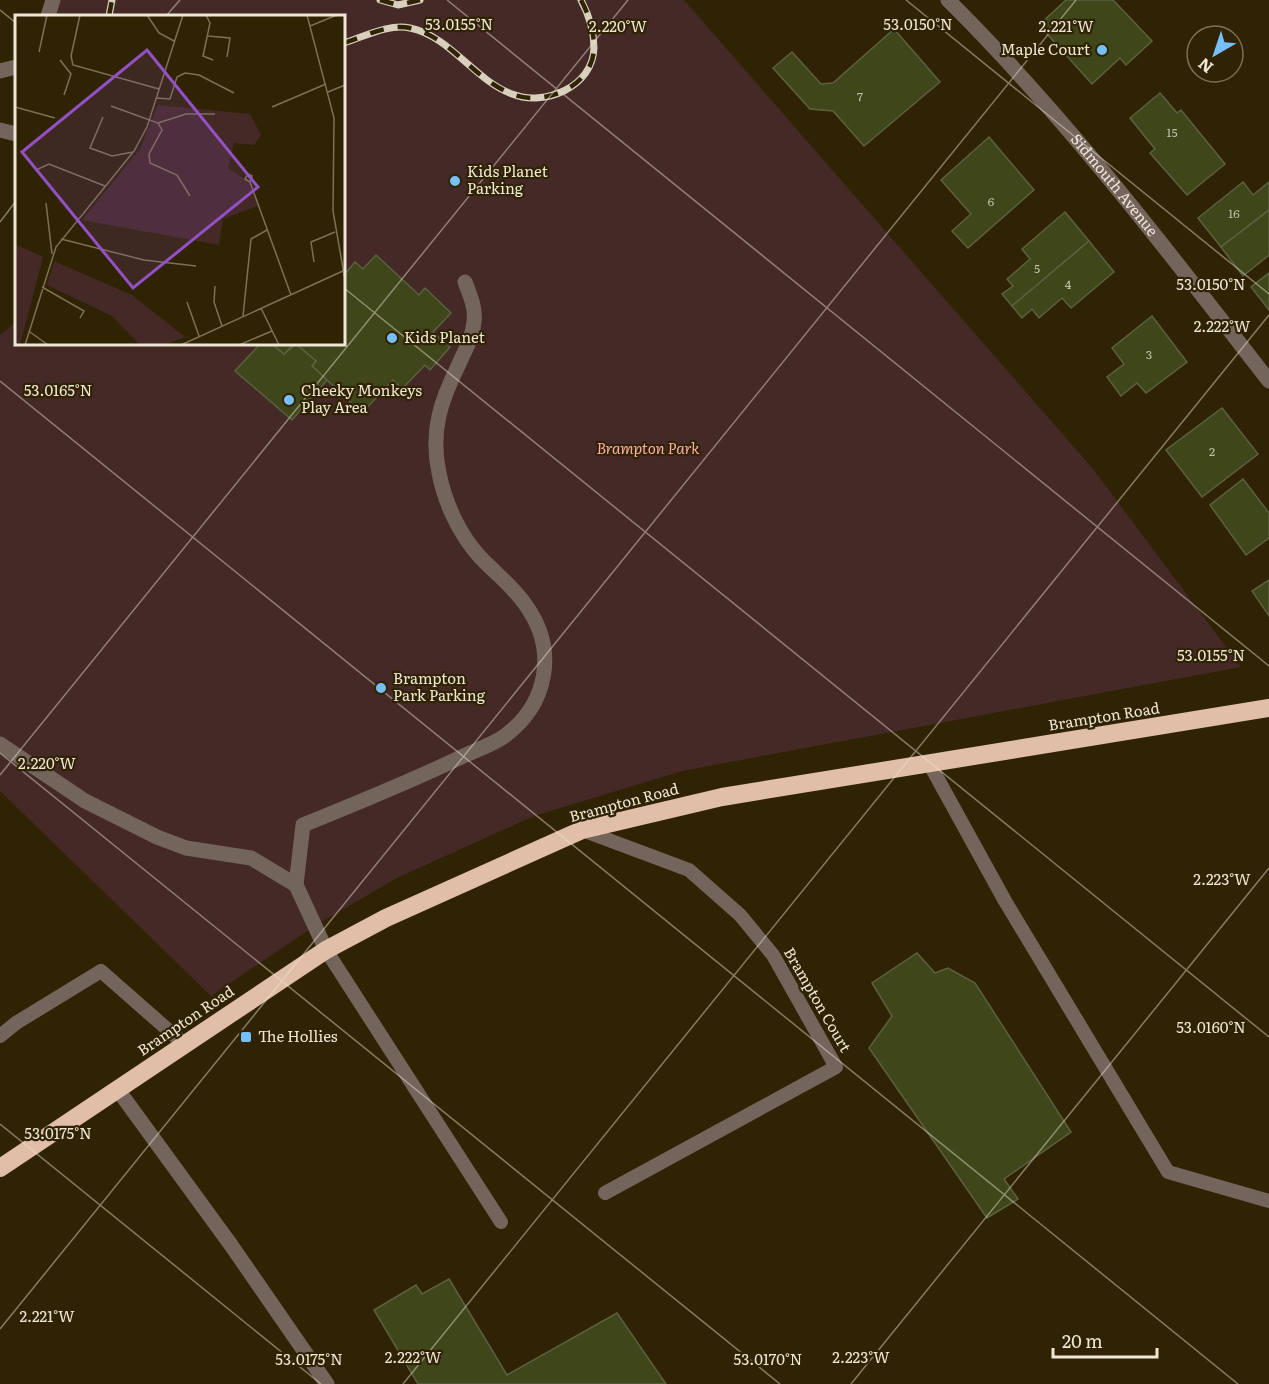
<svg xmlns="http://www.w3.org/2000/svg" width="1269" height="1384" font-family="Literata,serif">
	<style>
		.green { fill: #442927 }
		.building { fill: #3f461a; stroke: #5b6141; stroke-width: 1.5 }
		.lines { fill: none; stroke-linecap: round; stroke-linejoin: round }
		.lane { stroke: #73655c; stroke-width: 14 }
		.street { stroke: #73655c; stroke-width: 15 }
		.highway { stroke: #e0bea8; stroke-width: 18 }
		.rail-casing { stroke: #d8cfbc; stroke-width: 7 }
		.rail { stroke: #302304; stroke-width: 4.5; stroke-dasharray: 14; stroke-linecap: butt }
		.ticks { fill: none; stroke: #efe7d6; stroke-width: 1.5; stroke-opacity: 0.45 }
		.poi-dot { fill: #77c0f7; stroke: #302304; stroke-width: 2 }
		.labels { text-anchor: middle; stroke-width: 4.5; stroke-linejoin: round; paint-order: stroke }
		.number-label { font-size: 12px; fill: #c3bfa7 }
		.poi-label { font-size: 15px; fill: #efe7d6; stroke: #302304; text-anchor: start }
		.street-label { font-size: 15px; fill: #efe7d6; stroke: #302304 }
		.park-label { font-size: 15px; font-style: italic; fill: #fdaca8; stroke: #302304 }
		.inset-road { fill: none; stroke: #7c7158; stroke-width: 1.5 }
		.view { fill: #9251c4; fill-opacity: 0.15; stroke: #9251c4; stroke-width: 3 }
		.inset-edge { fill: none; stroke: #efe7d6; stroke-width: 3 }
		.ticks-label { font-size: 15px; text-anchor: middle; fill: #efe7d6; stroke: #302304; stroke-width: 4.5; stroke-linejoin: round; paint-order: stroke }
	</style>
	<rect width="100%" height="100%" fill="#302304"/>
	<!-- green -->
	<polygon class="green" points="57,0 684,0 1093,469 1241,667 682,771 534,816 397,878 316,925 211,996 0,791 0,335 16,322 16,344 344,344 344,16 51,16"/>
	<!-- building -->
	<g class="building">
		<polygon points="1066,0 1113,0 1152,41 1126,65 1120,58 1092,84 1039,25"/>
		<polygon points="894,29 940,82 864,146 833,111 810,109 773,68 792,52 821,84 833,83"/>
		<polygon points="1160,93 1177,113 1181,110 1225,164 1187,195 1150,153 1155,149 1130,118"/>
		<polygon points="989,137 1034,190 968,248 952,231 971,214 941,180"/>
		<polygon points="1243,182 1253,195 1269,182 1269,210 1221,247 1198,218"/>
		<polygon points="1269,210 1269,255 1243,276 1221,247"/>
		<polygon points="1065,212 1089,241 1012,306 1002,294 1013,286 1007,279 1030,259 1022,249"/>
		<polygon points="1089,241 1114,272 1071,308 1062,298 1039,318 1032,309 1022,318 1012,306"/>
		<polygon points="376,255 419,295 425,288 451,313 433,332 450,347 430,370 425,365 402,389 393,380 362,413 312,366 316,361 296,344 344,344 344,275 355,262 363,269"/>
		<polygon points="1269,273 1269,310 1251,287"/>
		<polygon points="1152,316 1187,362 1146,393 1137,383 1121,396 1107,377 1124,364 1112,348"/>
		<polygon points="260,344 272,344 284,354 296,344 316,361 312,366 327,380 292,420 235,371"/>
		<polygon points="272,344 294,344 284,354"/>
		<polygon points="1222,408 1258,454 1202,497 1166,450"/>
		<polygon points="1243,479 1269,513 1269,538 1246,555 1210,505"/>
		<polygon points="1269,580 1269,616 1252,591"/>
		<polygon points="917,953 935,973 948,968 975,983 1071,1132 1004,1179 1018,1199 987,1218 869,1048 892,1016 872,983"/>
		<polygon points="449,1279 507,1375 617,1313 666,1384 418,1384 374,1310 416,1285 422,1294"/>
	</g>
	<g class="lines">
		<!-- lane -->
		<g class="lane">
			<polyline points="929,763 1005,901 1168,1172 1269,1201"/>
			<polyline points="582,830 689,870 740,915 773,955 836,1067 605,1193"/>
			<polyline points="326,950 501,1222"/>
			<polyline points="0,1036 16,1023 101,971 184,1044"/>
		</g>
		<!-- street -->
		<g class="street">
			<path id="s1" d="M 948,0 C 1066,117 1167,250 1269,381"/>
			<polyline points="48,16 53,0"/>
			<polyline points="0,71 16,67"/>
			<polyline points="0,130 16,134"/>
			<polyline points="0,744 85,801 157,837 186,848 251,858 296,885"/>
			<path d="M 326,950 L 296,885 L 303,825 C 355,804 407,783 457,759 C 473,751 493,745 506,735 C 548,703 557,650 527,607 C 514,587 496,574 480,557 C 459,534 445,503 439,473 C 430,431 441,400 459,364 C 465,350 473,337 474,322 C 476,308 470,295 465,282"/>
			<polyline points="118,1090 231,1245 327,1384"/>
		</g>
		<!-- highway -->
		<polyline class="highway" points="0,1168 326,950 386,918 582,830 722,797 1269,708"/>
		<defs>
			<g id="rail">
				<polyline points="380,0 398,5 420,0"/>
				<polyline points="109,16 112,0"/>
				<path d="M 344,43 C 363,37 390,23 410,28 C 450,36 474,80 512,94 C 544,107 593,87 594,48 C 594,30 589,15 581,0"/>
			</g>
		</defs>
		<!-- rail casing -->
		<use href="#rail" class="rail-casing"/>
		<!-- rail -->
		<use href="#rail" class="rail"/>
	</g>
	<!-- ticks -->
	<path class="ticks" d="M 447,0 L 1269,666M 906,0 L 1269,294M 0,10 L 16,23M 166,16 L 180,0M 0,222 L 16,201M 344,288 L 1269,1037M 0,381 L 1238,1384M 0,753 L 780,1384M 0,775 L 628,0M 0,1124 L 321,1384M 0,1329 L 1076,0M 403,1384 L 1269,315M 851,1384 L 1269,868"/>
	<!-- markers -->
	<g class="poi-dot">
		<circle cx="1102" cy="50" r="6"/>
		<circle cx="455" cy="181" r="6"/>
		<circle cx="392" cy="338" r="6"/>
		<circle cx="289" cy="400" r="6"/>
		<circle cx="381" cy="688" r="6"/>
		<rect x="240" y="1031" width="12" height="12" rx="3"/>
	</g>
	<g class="labels">
		<!-- number labels -->
		<g class="number-label">
			<text x="860" y="101">7</text>
			<text x="1172" y="137">15</text>
			<text x="991" y="206">6</text>
			<text x="1234" y="218">16</text>
			<text x="1037" y="273">5</text>
			<text x="1068" y="289">4</text>
			<text x="1149" y="359">3</text>
			<text x="1212" y="456">2</text>
		</g>
		<!-- poi labels -->
		<g class="poi-label">
			<text x="1090" y="55" text-anchor="end">Maple Court</text>
			<text x="467" y="177">Kids Planet<tspan x="467" dy="17">Parking</tspan></text>
			<text x="404" y="343">Kids Planet</text>
			<text x="301" y="396">Cheeky Monkeys<tspan x="301" dy="17">Play Area</tspan></text>
			<text x="393" y="684">Brampton<tspan x="393" dy="17">Park Parking</tspan></text>
			<text x="258" y="1042">The Hollies</text>
		</g>
		<!-- street labels -->
		<g class="street-label">
			<text dy="5" stroke="none"><textPath href="#s1" startOffset="249">Sidmouth Avenue</textPath></text>
			<text transform="translate(1104 717) rotate(-9)" y="5">Brampton Road</text>
			<text transform="translate(624 803) rotate(-15)" y="5">Brampton Road</text>
			<text transform="translate(817 1000) rotate(60)" y="5">Brampton Court</text>
			<text transform="translate(186 1021) rotate(-34)" y="5">Brampton Road</text>
		</g>
		<!-- park labels -->
		<g class="park-label">
			<text x="648" y="454">Brampton Park</text>
		</g>
	</g>
	<!-- overview -->
	<g transform="translate(15 15)">
		<rect width="330" height="330" fill="#302304"/>
		<path d="M 143,90 L 235,99 L 246,120 L 239,130 L 219,128 L 213,153 L 234,167 L 243,191 L 208,204 L 204,230 L 67,205 L 125,134 ZM 0,229 L 28,242 L 5,330 L 0,330 ZM 39,246 L 117,280 L 170,322 L 150,330 L 125,330 L 97,301 L 32,270 Z" fill="#442927"/>
		<path class="inset-road" d="M 65,0 L 56,41 L 58,50 L 144,74M 132,0 L 144,18 L 159,26M 191,0 L 195,8 L 188,41 L 198,45M 292,0 L 319,103 L 318,196 L 330,265M 295,11 L 322,0M 193,21 L 215,23 L 212,42M 24,37 L 32,0M 45,45 L 56,59 L 49,80M 313,77 L 330,70M 141,83 L 155,84 L 162,62 L 170,58 L 184,60 L 219,78M 96,91 L 143,108 L 147,115 L 134,139 L 135,148 L 162,160 L 175,181M 0,92 L 40,103M 257,92 L 311,69M 88,102 L 75,133 L 97,141 L 118,137M 143,108 L 171,99 L 200,99M 21,155 L 34,149 L 90,171M 235,167 L 230,164 L 233,159 L 237,161 L 235,167 L 276,280M 31,188 L 37,239M 46,224 L 129,245 L 181,251M 299,247 L 296,227 L 320,217M 200,271 L 199,287 L 207,311M 27,272 L 69,296 L 65,303M 172,287 L 184,321M 246,293 L 264,330M 228,301 L 236,224 L 252,215M 15,317 L 33,330M 10,330 L 41,232 L 119,136 L 132,112 L 168,0M 166,330 L 330,255M 224,330 L 257,316"/>
		<path class="view" d="M 132,35 L 243,172 L 118,273 L 7,137 Z"/>
		<rect width="330" height="330" class="inset-edge"/>
	</g>
	<g class="ticks-label">
		<text x="459" y="30">53.0155°N</text>
		<text x="918" y="30">53.0150°N</text>
		<text x="618" y="32">2.220°W</text>
		<text x="1066" y="32">2.221°W</text>
		<text x="1211" y="290">53.0150°N</text>
		<text x="1222" y="332">2.222°W</text>
		<text x="58" y="396">53.0165°N</text>
		<text x="1211" y="661">53.0155°N</text>
		<text x="47" y="769">2.220°W</text>
		<text x="1222" y="885">2.223°W</text>
		<text x="1211" y="1033">53.0160°N</text>
		<text x="58" y="1139">53.0175°N</text>
		<text x="47" y="1322">2.221°W</text>
		<text x="413" y="1363">2.222°W</text>
		<text x="861" y="1363">2.223°W</text>
		<text x="309" y="1365">53.0175°N</text>
		<text x="768" y="1365">53.0170°N</text>
	</g>
	<!-- north arrow -->
	<g transform="translate(1215 54) rotate(219)"><circle r="28" fill="#302304" stroke="#7c7158" stroke-width="1.5"/>
	<path d="M0-4.5L10 22L0 15L-10 22Z" fill="#77c0f7"/>
	<text y="-9" font-size="16" font-weight="bold" text-anchor="middle" fill="#efe7d6">N</text>
	</g>
	<!-- scale -->
	<path d="M1053 1348v9h104v-9" fill="none" stroke="#efe7d6" stroke-width="3"/>
	<text x="1062" y="1348" font-size="18" fill="#efe7d6" stroke="#302304" stroke-width="4.5" paint-order="stroke">20 m</text>
</svg>
